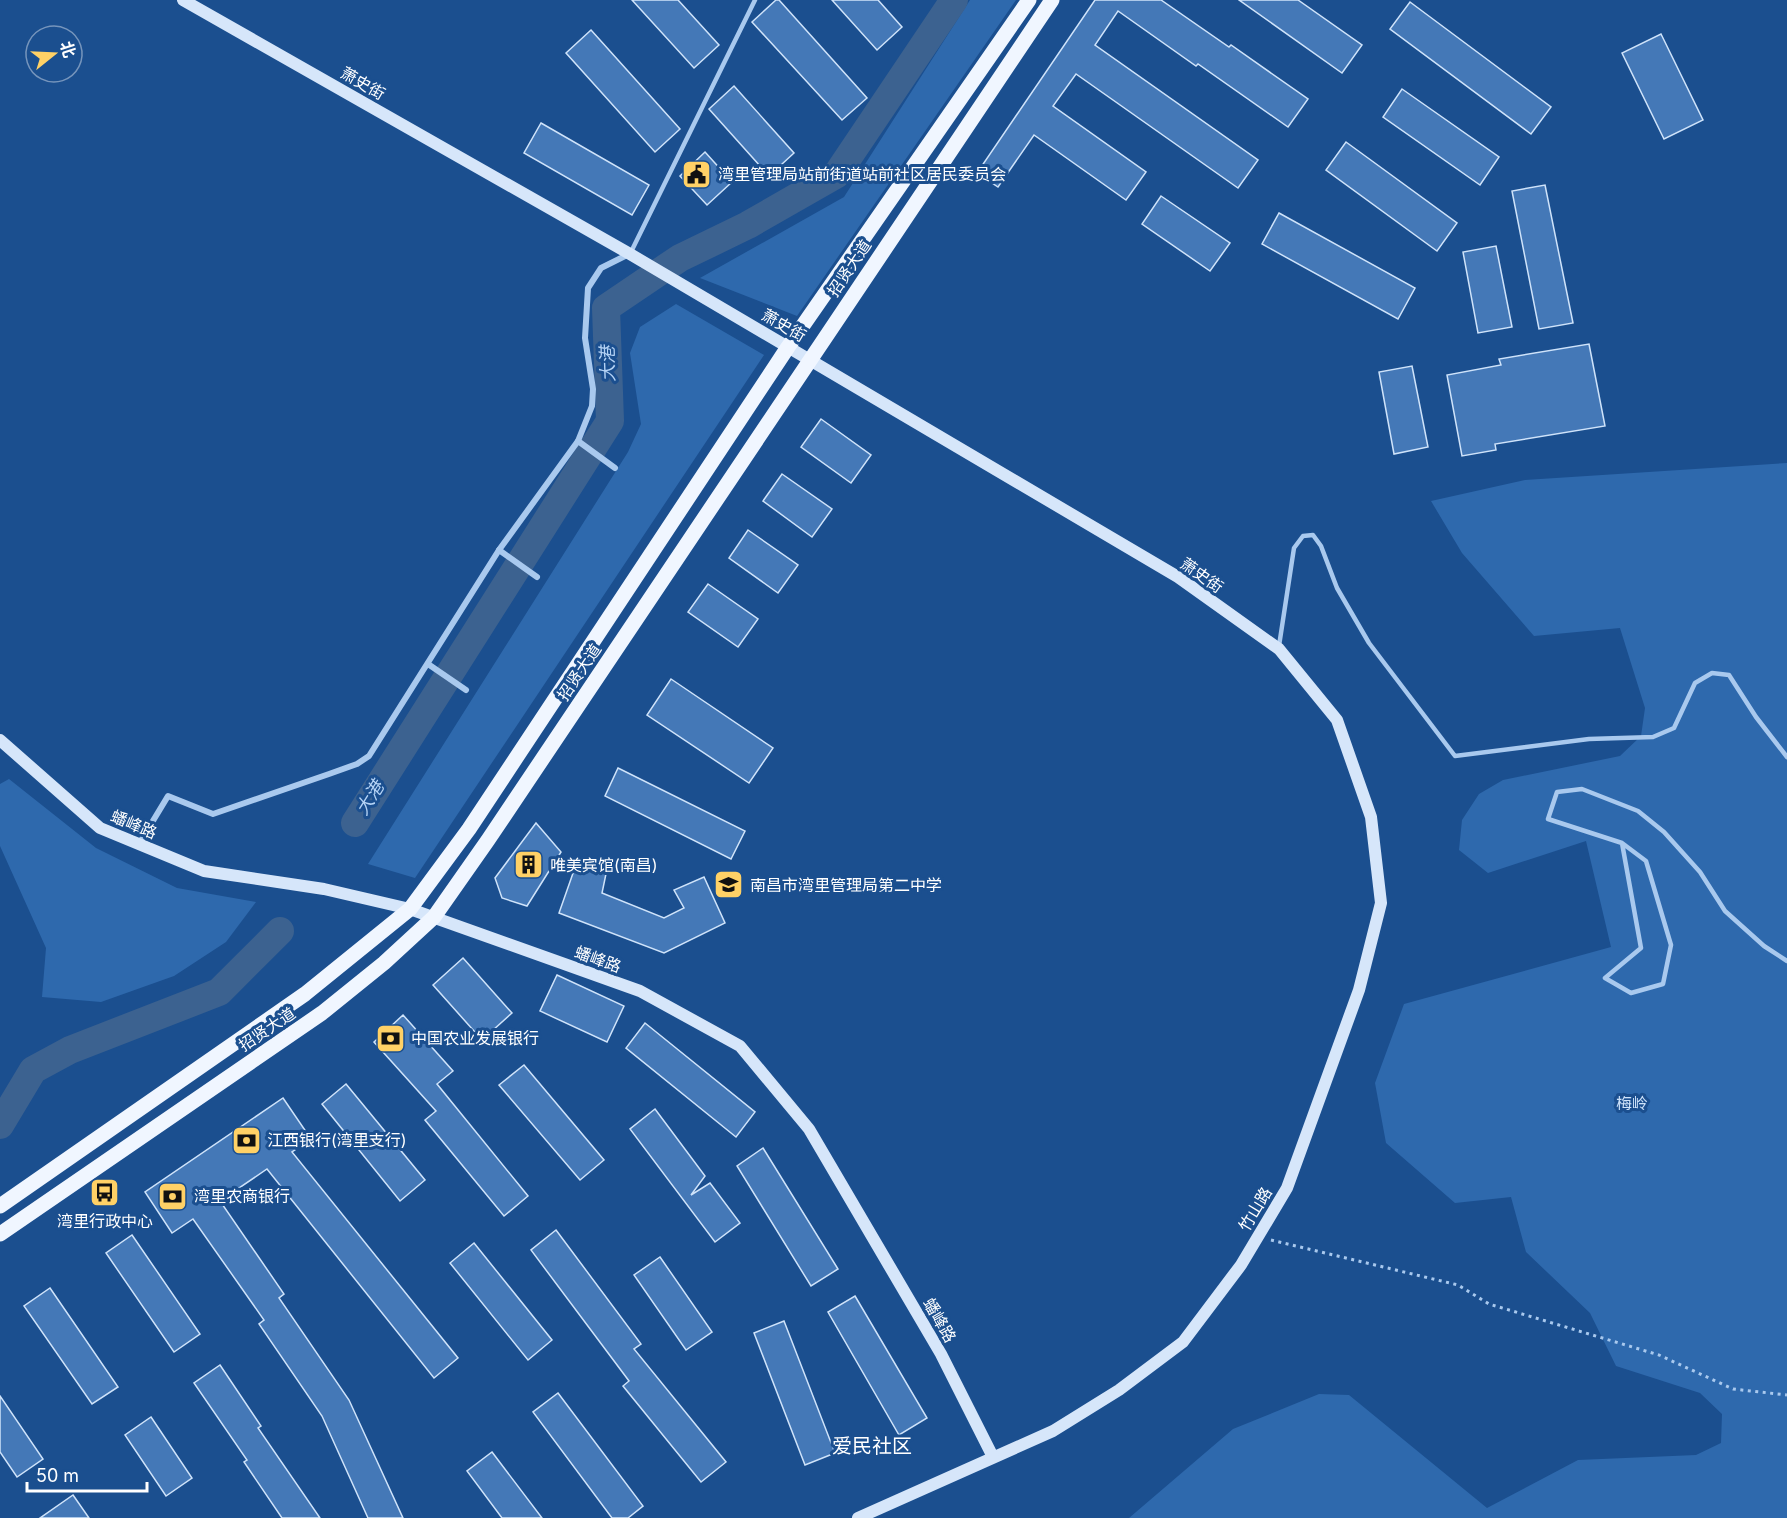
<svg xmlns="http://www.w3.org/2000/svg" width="1787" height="1518" font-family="Inter,'Noto Sans SC',sans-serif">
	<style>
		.green { fill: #2e69ad }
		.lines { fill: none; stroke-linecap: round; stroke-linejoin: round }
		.river { stroke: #3c6290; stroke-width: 28 }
		.building { fill: #4478b7; stroke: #cfe3fa; stroke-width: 1.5 }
		.path { stroke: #a9c9ee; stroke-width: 3; stroke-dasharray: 3 4.5; stroke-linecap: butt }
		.lane { stroke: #a9c9ee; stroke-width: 4.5 }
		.street { stroke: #a9c9ee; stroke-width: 6 }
		.secondary { stroke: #d6e6fa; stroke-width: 12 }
		.primary { stroke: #f0f6ff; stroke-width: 15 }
		.labels { text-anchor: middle; stroke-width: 6; stroke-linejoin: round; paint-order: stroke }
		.street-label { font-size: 16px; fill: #fff; stroke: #1b4f8f }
		.poi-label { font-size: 16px; fill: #fff; stroke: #1b4f8f; text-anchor: start }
		.park-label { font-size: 16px; fill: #cfe3fa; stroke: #1b4f8f }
		.water-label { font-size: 18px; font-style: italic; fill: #b5d3f5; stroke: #1b4f8f }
		.quarter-label { font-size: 20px; fill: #fff; stroke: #1b4f8f }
	</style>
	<rect width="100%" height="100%" fill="#1b4f8f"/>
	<!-- green -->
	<g class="green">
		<polygon points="970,0 1016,0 797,316 700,278 844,197"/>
		<polygon points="676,304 764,355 415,878 368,864 628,452 641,424 630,353 640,327"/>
		<polygon points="1787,463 1787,1518 1129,1518 1233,1429 1319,1394 1349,1395 1487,1508 1578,1460 1696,1455 1721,1443 1722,1414 1700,1393 1616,1366 1590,1313 1526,1252 1511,1197 1455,1203 1386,1143 1375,1083 1404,1004 1611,947 1586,841 1488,873 1459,850 1462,820 1479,794 1503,780 1620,756 1641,736 1645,708 1620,628 1534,636 1462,553 1431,501 1525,480"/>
		<polygon points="9,779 96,848 177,888 256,902 226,942 174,976 101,1002 42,997 46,948 0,846 0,784"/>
	</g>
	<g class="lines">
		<!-- river -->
		<g class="river">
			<polyline points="355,823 610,421 606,308 680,258 748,225 837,174 954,0"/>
			<polyline points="0,1125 33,1070 70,1050 219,992 280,931"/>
		</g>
	</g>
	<!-- building -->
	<g class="building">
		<polygon points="632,0 678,0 719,45 694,68"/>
		<polygon points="776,0 779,0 867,98 842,120 752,22"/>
		<polygon points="832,0 878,0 902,27 877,50"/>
		<polygon points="1095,0 1161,0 1229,47 1231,45 1308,99 1288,127 1198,64 1196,66 1118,11 1095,45 1258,160 1238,188 1076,74 1053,106 1146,172 1126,200 1034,135 998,187 977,173"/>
		<polygon points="1239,0 1298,0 1362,45 1342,73"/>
		<polygon points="1410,2 1551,107 1531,134 1390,29"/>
		<polygon points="591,30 680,129 655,152 566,53"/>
		<polygon points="1661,34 1703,120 1664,139 1622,53"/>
		<polygon points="734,86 794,153 769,176 709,109"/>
		<polygon points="1402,89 1499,157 1480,185 1383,117"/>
		<polygon points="541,123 649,185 632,215 524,153"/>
		<polygon points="1346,142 1457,223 1437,251 1326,170"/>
		<polygon points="705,152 732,182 707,205 680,176"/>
		<polygon points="1545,185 1573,323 1539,329 1512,191"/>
		<polygon points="1161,196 1230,243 1210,271 1142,224"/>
		<polygon points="1279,213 1415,288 1398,319 1262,244"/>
		<polygon points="1496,246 1512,327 1478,333 1463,252"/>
		<polygon points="1589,344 1605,426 1495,444 1496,450 1462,456 1447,375 1501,365 1499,359"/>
		<polygon points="1412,366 1428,447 1394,454 1379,372"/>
		<polygon points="821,419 871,455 851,483 801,447"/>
		<polygon points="782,474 832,509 812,537 763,501"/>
		<polygon points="748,530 798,565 778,593 729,558"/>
		<polygon points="708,584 758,619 738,647 688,612"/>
		<polygon points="671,679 773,748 749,783 647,715"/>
		<polygon points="618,768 745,831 731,859 605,796"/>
		<polygon points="536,823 561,852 527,906 502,898 495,878"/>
		<polygon points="578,859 607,869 602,893 664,918 684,908 674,890 704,877 725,923 664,953 559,913"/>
		<polygon points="463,958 512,1013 482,1040 433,985"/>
		<polygon points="557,975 624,1006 607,1042 540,1011"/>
		<polygon points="403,1015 453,1071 437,1084 528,1196 504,1216 425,1120 436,1111 374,1042"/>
		<polygon points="645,1023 755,1112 736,1137 626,1048"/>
		<polygon points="524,1065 604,1160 580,1180 499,1085"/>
		<polygon points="346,1084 425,1180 400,1201 322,1104"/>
		<polygon points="283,1098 311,1139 292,1152 458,1358 434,1378 267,1169 220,1201 284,1294 279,1298 349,1400 403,1518 368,1518 322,1416 259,1324 264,1320 193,1219 172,1233 145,1192"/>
		<polygon points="655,1109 705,1176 691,1195 710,1183 740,1223 715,1242 630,1129"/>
		<polygon points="763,1148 838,1269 811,1286 737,1166"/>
		<polygon points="556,1230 641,1344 634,1349 726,1462 701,1482 623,1386 629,1381 531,1250"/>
		<polygon points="132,1235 200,1334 174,1352 106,1253"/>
		<polygon points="474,1243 552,1340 528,1360 450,1263"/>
		<polygon points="660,1257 712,1332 686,1350 634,1275"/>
		<polygon points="50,1288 118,1387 92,1404 24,1306"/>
		<polygon points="855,1296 927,1418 899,1435 828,1312"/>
		<polygon points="784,1321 835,1453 805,1465 754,1333"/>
		<polygon points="220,1365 261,1426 258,1428 320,1518 282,1518 244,1462 247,1460 194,1383"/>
		<polygon points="558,1393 643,1506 628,1518 612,1518 533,1412"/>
		<polygon points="0,1396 43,1459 17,1477 0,1452"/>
		<polygon points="151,1417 192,1478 166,1496 125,1435"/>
		<polygon points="492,1452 542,1518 502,1518 467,1471"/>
		<polygon points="73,1495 89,1518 40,1518"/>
	</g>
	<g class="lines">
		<!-- path -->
		<polyline class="path" points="1271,1240 1458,1285 1489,1304 1659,1355 1733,1389 1787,1395"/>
		<!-- lane -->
		<g class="lane">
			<polyline points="630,254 755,0"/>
			<polyline points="1279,646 1294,548 1303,536 1313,535 1321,546 1337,588 1369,643 1455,756 1589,739 1653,737 1674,728 1695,683 1712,673 1729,675 1756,717 1787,757"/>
			<polyline points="1622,843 1641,948 1605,978 1631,993 1663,984 1671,945 1646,861 1622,843 1548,819 1557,792 1582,789 1638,811 1664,832 1700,872 1725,911 1764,946 1787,961"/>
		</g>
		<!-- street -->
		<g class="street">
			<polyline points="578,441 615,468"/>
			<polyline points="499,550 537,577"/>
			<polyline points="428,664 466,690"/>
			<polyline points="139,844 168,796 213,814 329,774 357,764 369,756 499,550 578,441 592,406 593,389 585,338 588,288 601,268 629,254"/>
		</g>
		<!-- secondary -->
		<g class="secondary">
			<polyline points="183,0 630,254 1178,577 1279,649 1337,720 1371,817 1381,903 1359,990 1287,1188 1241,1265 1183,1342 1119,1390 1053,1431 858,1518"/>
			<polyline points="0,740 100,828 204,871 324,889 410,909 640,991 740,1046 809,1129 941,1354 993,1457"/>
		</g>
		<!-- primary -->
		<g class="primary">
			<polyline points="0,1206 305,994 410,909 469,829 788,347 1029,0"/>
			<polyline points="0,1234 322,1013 384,963 434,917 488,840 1052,0"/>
		</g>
	</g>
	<!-- icons -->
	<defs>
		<symbol id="civic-square" viewBox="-11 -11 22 22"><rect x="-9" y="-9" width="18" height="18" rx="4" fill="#ffd166" stroke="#1b4f8f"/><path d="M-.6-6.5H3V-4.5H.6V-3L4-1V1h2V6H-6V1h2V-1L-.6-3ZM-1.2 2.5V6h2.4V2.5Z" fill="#111"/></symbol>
		<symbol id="building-square" viewBox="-11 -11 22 22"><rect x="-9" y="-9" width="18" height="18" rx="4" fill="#ffd166" stroke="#1b4f8f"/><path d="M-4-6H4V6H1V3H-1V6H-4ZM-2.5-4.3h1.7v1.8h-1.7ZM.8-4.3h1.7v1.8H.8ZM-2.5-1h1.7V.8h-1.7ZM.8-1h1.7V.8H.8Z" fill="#111"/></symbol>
		<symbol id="school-square" viewBox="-11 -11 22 22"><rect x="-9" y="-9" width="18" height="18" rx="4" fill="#ffd166" stroke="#1b4f8f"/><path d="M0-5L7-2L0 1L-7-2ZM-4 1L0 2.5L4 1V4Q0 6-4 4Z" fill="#111"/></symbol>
		<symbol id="bank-square" viewBox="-11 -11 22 22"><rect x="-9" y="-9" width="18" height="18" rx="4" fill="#ffd166" stroke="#1b4f8f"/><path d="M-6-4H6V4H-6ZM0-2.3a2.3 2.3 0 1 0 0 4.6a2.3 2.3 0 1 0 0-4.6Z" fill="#111"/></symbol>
		<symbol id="bus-square" viewBox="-11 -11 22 22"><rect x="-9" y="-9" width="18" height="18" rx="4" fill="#ffd166" stroke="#1b4f8f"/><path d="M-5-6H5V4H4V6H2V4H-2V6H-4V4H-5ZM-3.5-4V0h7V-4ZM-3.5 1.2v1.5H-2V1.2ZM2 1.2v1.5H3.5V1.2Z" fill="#111"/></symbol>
	</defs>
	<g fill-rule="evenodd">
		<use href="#civic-square" x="680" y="158" width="33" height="33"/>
		<use href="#building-square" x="512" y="848" width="33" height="33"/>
		<use href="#school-square" x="712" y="868" width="33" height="33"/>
		<use href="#bank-square" x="374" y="1022" width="33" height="33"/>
		<use href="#bank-square" x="230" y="1124" width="33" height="33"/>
		<use href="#bus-square" x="88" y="1176" width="33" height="33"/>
		<use href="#bank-square" x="156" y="1180" width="33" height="33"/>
	</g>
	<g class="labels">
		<!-- street labels -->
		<g class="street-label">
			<text transform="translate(363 83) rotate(30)" y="6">萧史街</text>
			<text transform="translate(849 268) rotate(-56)" y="6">招贤大道</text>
			<text transform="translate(784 325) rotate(30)" y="6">萧史街</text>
			<text transform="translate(1202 575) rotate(35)" y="6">萧史街</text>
			<text transform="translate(579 672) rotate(-56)" y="6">招贤大道</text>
			<text transform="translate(134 824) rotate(23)" y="6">蟠峰路</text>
			<text transform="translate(598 959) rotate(20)" y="6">蟠峰路</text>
			<text transform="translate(267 1029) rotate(-34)" y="6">招贤大道</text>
			<text transform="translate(1255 1209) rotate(-59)" y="6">竹山路</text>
			<text transform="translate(940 1320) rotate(60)" y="6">蟠峰路</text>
		</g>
		<!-- poi labels -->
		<g class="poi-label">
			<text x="718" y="180">湾里管理局站前街道站前社区居民委员会</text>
			<text x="550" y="871">唯美宾馆(南昌)</text>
			<text x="750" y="891">南昌市湾里管理局第二中学</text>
			<text x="411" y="1044">中国农业发展银行</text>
			<text x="267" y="1146">江西银行(湾里支行)</text>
			<text x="194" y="1202">湾里农商银行</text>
			<text x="105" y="1227" text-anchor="middle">湾里行政中心</text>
		</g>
		<!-- park labels -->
		<g class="park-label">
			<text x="1632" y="1109">梅岭</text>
		</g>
		<!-- water labels -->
		<g class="water-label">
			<text transform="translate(608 364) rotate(-92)" y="6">大港</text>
			<text transform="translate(370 798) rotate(-58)" y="6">大港</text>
		</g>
		<!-- quarter labels -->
		<g class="quarter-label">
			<text x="872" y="1453">爱民社区</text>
		</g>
	</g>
	<!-- north arrow -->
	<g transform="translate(54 54) rotate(72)"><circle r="28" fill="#1b4f8f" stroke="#7695bc" stroke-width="1.5"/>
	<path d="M0-4.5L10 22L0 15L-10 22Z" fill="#ffd166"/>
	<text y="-9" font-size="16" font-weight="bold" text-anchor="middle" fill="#ffffff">北</text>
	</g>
	<!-- scale -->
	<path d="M27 1482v9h120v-9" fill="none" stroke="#ffffff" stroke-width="3"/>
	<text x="36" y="1482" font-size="18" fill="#ffffff" stroke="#1b4f8f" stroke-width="4.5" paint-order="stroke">50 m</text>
</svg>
